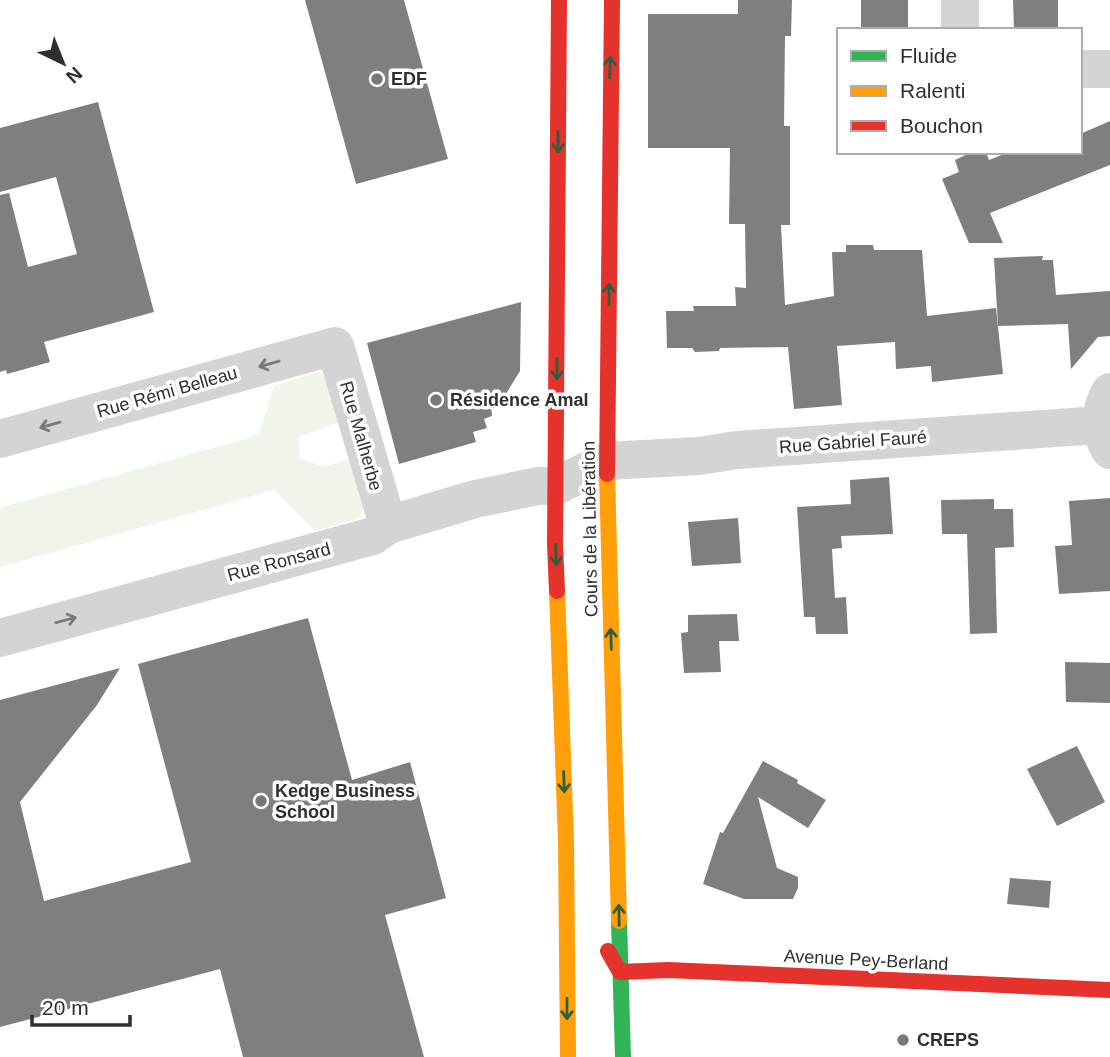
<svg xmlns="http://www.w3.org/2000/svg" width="1110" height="1057" font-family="Arial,sans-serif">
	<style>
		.green { fill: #f0f5ec }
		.building { fill: #7f7f7f }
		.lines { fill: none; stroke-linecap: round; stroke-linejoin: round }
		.street { stroke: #d4d4d4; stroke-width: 38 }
		.fast { stroke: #30b455; stroke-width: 16 }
		.slow { stroke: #ff9f0a; stroke-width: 16 }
		.jam { stroke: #e5322d; stroke-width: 16 }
		.oneway { stroke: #2f5e3c }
		.oneway2 { stroke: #797979 }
		.poi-dot { fill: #787878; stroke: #fff; stroke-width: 2.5 }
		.labels { text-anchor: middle; stroke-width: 7; stroke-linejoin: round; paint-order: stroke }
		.poi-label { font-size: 18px; font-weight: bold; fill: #2f2f2f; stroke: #fff; text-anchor: start }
		.street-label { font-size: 18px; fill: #2f2f2f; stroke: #fff }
	</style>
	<rect width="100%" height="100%" fill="#fff"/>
	<!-- green -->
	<polygon class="green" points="319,372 329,381 340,422 298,437 300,458 324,467 351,458 363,508 359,518 315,531 274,490 0,567 0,508 259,435 274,386"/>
	<!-- building -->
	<g class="building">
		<polygon points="305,0 404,0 448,159 356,184"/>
		<polygon points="738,0 792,0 791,36 785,36 784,126 790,126 790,225 781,225 785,305 834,296 832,252 846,252 846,245 873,245 874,250 922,250 927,316 996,308 1003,374 932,382 931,366 896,369 895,342 837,346 842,405 794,409 788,347 720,348 719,351 695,352 692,348 667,348 666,311 694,311 693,306 736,306 735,287 746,288 745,224 729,224 730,148 648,148 648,14 738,14"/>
		<rect x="861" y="0" width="47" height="30"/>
		<polygon points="1013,0 1058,0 1058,30 1014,30"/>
		<polygon points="98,102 154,312 44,342 50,362 7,374 6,370 0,372 0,195 9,193 28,267 77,254 56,177 0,192 0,128"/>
		<polygon points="1110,121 1110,165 990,213 1003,243 969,243 942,179 959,172 955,160 972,152 986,152 989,160 1009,152 1080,152 1080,134"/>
		<polygon points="1043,256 1042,260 1053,260 1056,295 1110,291 1110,336 1098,337 1071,369 1068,324 998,326 994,258"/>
		<polygon points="521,302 520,371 504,397 499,399 500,403 491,406 492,416 484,419 487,428 473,432 476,442 399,464 367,343"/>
		<polygon points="889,477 893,534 841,536 842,548 832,549 835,598 846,597 848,634 816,634 815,617 804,617 797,507 851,504 850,480"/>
		<polygon points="1110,498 1110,591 1059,594 1055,546 1072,545 1069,501"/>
		<polygon points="994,499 994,509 1013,509 1014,547 995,548 997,633 970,634 967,534 942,534 941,500"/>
		<polygon points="738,518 741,563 692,566 688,522"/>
		<polygon points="737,614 739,641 719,641 721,672 684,673 681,633 688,632 688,615"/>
		<polygon points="308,618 352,780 410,762 446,898 385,915 424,1057 243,1057 220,969 0,1027 0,700 120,668 97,705 20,802 44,901 191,862 138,664"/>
		<polygon points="1065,662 1110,663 1110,703 1066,702"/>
		<polygon points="1077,746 1105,802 1057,826 1027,769"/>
		<polygon points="763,761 798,780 797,783 826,800 808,828 758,797 777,868 798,877 798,888 793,899 744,899 703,884 720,832 723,833"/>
		<polygon points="1010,878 1051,881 1049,908 1007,904"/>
	</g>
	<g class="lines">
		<!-- street -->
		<g class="street">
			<polyline points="960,30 960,0"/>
			<polyline points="1080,69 1110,69"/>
			<path d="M 1110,392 C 1099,412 1098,430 1110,450"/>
			<polyline points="0,439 335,346 388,525"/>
			<polyline points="0,638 373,536 388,525 475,499 538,486 556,486 607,461 699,456 737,450 1100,425"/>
		</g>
		<!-- fast -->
		<polyline class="fast" points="619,921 623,1057"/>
		<!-- slow -->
		<g class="slow">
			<polyline points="607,474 619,921"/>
			<polyline points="557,591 566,841 568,1057"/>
		</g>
		<!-- jam -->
		<g class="jam">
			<polyline points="607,474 612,0"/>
			<polyline points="557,591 555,545 559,0"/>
			<polyline points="608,951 620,972 668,970 1110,990"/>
		</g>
	</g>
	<!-- one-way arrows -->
	<defs><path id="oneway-shaft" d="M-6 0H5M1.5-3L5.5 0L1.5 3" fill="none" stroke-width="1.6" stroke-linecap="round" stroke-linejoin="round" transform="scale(1.75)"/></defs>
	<g class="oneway">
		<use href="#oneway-shaft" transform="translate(610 67) rotate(-88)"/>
		<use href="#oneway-shaft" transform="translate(558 142) rotate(90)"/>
		<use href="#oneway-shaft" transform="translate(609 294) rotate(-90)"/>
		<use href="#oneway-shaft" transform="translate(557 369) rotate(90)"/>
		<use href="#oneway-shaft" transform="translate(556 555) rotate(88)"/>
		<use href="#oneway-shaft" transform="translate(611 639) rotate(-92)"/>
		<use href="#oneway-shaft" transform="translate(564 782) rotate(88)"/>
		<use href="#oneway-shaft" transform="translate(619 915) rotate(-91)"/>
		<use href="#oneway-shaft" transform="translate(567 1009) rotate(90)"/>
	</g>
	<g class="oneway2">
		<use href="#oneway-shaft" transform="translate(269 364) rotate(164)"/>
		<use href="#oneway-shaft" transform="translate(50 425) rotate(164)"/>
		<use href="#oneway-shaft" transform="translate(66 620) rotate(-15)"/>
	</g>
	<!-- markers -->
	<g class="poi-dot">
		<circle cx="377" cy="79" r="7"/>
		<circle cx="436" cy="400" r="7"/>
		<circle cx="261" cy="801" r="7"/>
		<circle cx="903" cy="1040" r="7"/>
	</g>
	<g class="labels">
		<!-- poi labels -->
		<g class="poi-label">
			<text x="391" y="85">EDF</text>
			<text x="450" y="406">Résidence Amal</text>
			<text x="275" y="797">Kedge Business<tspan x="275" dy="21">School</tspan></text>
			<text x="917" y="1046">CREPS</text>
		</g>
		<!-- street labels -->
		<g class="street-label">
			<text transform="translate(167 392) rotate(-16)" y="6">Rue Rémi Belleau</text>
			<text transform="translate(361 436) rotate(74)" y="6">Rue Malherbe</text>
			<text transform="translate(853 442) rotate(-4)" y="6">Rue Gabriel Fauré</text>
			<text transform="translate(590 529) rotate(-91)" y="6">Cours de la Libération</text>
			<text transform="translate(279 562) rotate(-15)" y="6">Rue Ronsard</text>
			<text transform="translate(866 960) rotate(3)" y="6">Avenue Pey-Berland</text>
		</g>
	</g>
	<!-- legend -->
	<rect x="837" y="28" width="245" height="126" fill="#ffffff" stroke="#acacac" stroke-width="2"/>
	<rect x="851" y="51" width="35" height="10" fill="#30b455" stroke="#acacac" stroke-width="2"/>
	<text x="900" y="63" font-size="21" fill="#2f2f2f">Fluide</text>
	<rect x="851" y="86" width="35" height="10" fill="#ff9f0a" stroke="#acacac" stroke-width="2"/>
	<text x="900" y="98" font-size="21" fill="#2f2f2f">Ralenti</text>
	<rect x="851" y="121" width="35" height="10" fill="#e5322d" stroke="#acacac" stroke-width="2"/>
	<text x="900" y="133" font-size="21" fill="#2f2f2f">Bouchon</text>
	<!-- north arrow -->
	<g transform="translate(63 63) rotate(137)" stroke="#ffffff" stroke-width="5" paint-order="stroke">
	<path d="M0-5L12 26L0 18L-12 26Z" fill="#2f2f2f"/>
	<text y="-10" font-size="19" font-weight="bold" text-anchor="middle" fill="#2f2f2f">N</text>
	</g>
	<!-- scale -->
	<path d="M32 1015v10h98v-10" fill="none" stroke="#2f2f2f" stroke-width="3.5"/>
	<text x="42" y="1015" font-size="21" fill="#2f2f2f" stroke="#ffffff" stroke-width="5" paint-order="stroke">20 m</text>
</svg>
